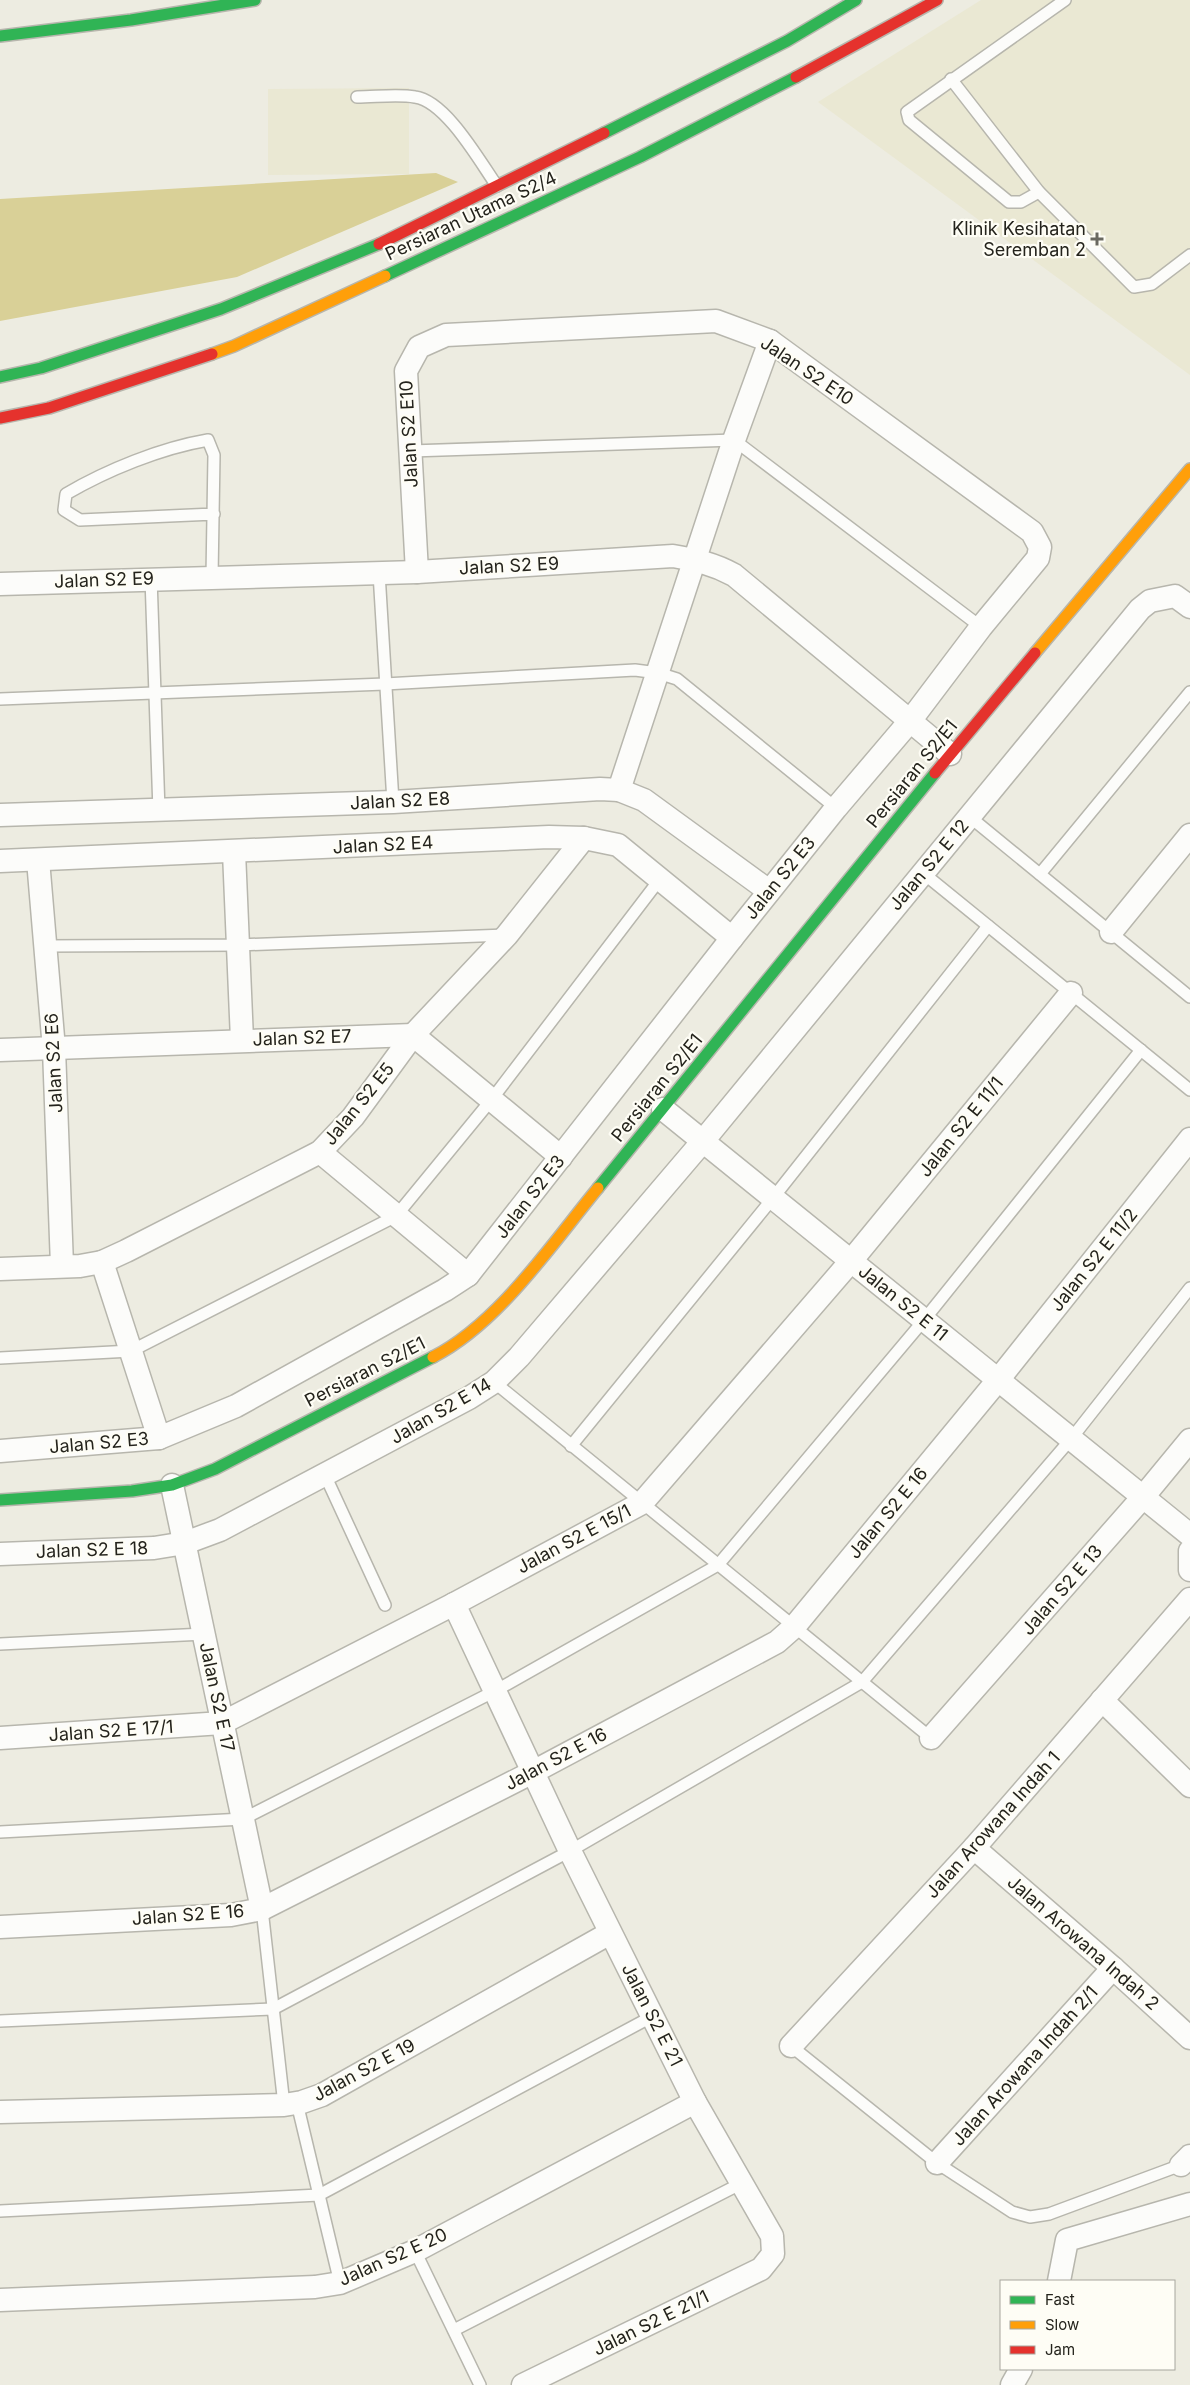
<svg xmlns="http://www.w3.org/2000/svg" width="1190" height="2385" font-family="Inter,sans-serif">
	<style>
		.built { fill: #eae8d3 }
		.forest { fill: #d9d097 }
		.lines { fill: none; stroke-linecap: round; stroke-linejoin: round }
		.lane-casing { stroke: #b7b6ad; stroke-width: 14 }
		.street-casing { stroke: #b7b6ad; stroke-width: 25 }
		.fast-casing { stroke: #b7b6ad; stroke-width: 14 }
		.slow-casing { stroke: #b7b6ad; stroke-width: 14 }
		.jam-casing { stroke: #b7b6ad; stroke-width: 14 }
		.lane { stroke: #fcfcfa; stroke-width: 11 }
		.street { stroke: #fcfcfa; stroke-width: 22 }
		.fast { stroke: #30b455; stroke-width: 11 }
		.slow { stroke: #ff9f0a; stroke-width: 11 }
		.jam { stroke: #e5322d; stroke-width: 11 }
		.poi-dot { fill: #6a6961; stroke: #fefdf5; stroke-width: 2 }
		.labels { text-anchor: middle; stroke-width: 4.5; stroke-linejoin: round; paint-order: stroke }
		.street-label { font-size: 18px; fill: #24231c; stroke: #fefdf5 }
		.poi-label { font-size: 18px; fill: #24231c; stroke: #fefdf5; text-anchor: end }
	</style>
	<rect width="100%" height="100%" fill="#edece1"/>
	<!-- built -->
	<g class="built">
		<polygon points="981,0 1190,0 1190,375 818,102"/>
		<polygon points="409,88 409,174 268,175 268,89"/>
	</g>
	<!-- forest -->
	<polygon class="forest" points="436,173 458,182 237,277 0,321 0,199"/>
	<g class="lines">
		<defs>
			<g id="lane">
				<polyline points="951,79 1039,192 1134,287 1152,284 1190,255"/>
				<path d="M 357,97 C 376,97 397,94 415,97 C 446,101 480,162 497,186"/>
				<polyline points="1039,192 1021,202 1009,202 909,120 907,112 1065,0"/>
				<polyline points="411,451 734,440 981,627"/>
				<polyline points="379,573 393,802"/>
				<path d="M 212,577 L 214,455 L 208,440 C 161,448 107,470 66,494 L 64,510 L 80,520 L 214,514"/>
				<polyline points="151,578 159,811"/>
				<polyline points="0,699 385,684 635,670 658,673 677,679 836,808"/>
				<polyline points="970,817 1190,997"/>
				<polyline points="923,873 1190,1090"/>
				<polyline points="1040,874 1190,692"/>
				<polyline points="46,946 238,945 506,935"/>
				<polyline points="0,1358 131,1351 396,1216 492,1099 660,879"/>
				<polyline points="494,1382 931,1738"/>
				<polyline points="571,1446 773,1198 988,926"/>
				<polyline points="325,1475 385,1605"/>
				<polyline points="0,1644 204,1634"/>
				<polyline points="0,1832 243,1819 495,1691 718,1565 924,1320 1141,1050"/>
				<polyline points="262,1909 284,2105"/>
				<polyline points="0,2021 273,2009 570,1851 862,1682 1071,1439 1190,1288"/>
				<polyline points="791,2046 937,2163 1012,2212 1030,2217 1049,2214 1181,2165"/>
				<polyline points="297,2103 340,2283"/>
				<polyline points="0,2211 319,2195 653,2016"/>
				<polyline points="415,2251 480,2385"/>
				<polyline points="454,2330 742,2183"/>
			</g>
			<g id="street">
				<path d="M 0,584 L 417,572 L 673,556 C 696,560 714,564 734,575 L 950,754"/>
				<polyline points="619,790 734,440 770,341"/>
				<polyline points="0,815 393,802 600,789 619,790 644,800 769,891"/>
				<polyline points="234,852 242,1040"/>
				<polyline points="38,860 54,1049 62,1266"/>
				<polyline points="0,861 549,837 584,838 618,845 732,938"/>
				<polyline points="1111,932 1190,835"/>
				<polyline points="0,1050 413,1035 561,1157"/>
				<polyline points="663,1109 1190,1535"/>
				<polyline points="320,1152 468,1275"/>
				<polyline points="102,1262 159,1438"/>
				<polyline points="0,1269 80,1266 102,1262 126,1251 320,1152 353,1117 413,1035 507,935 584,838"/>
				<polyline points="0,1451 159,1438 236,1406 445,1290 468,1275 732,938 836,808 910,721 981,627 1038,558 1040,547 1032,532 770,341 716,321 446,335 419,347 406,371 417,572"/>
				<polyline points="172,1485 262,1909"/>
				<polyline points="1190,1551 1190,1570"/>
				<polyline points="0,1554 154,1548 185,1543 220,1530 469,1398 494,1382 519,1357 703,1141 1140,609 1150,601 1175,596 1190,607"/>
				<polyline points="454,1604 570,1851 695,2102 772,2236 773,2254 761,2269 523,2385"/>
				<polyline points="1102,1700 1190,1786"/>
				<polyline points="0,1738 222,1723 454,1604 642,1503 851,1261 1071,993"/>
				<polyline points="931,1738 1143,1497 1190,1440"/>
				<polyline points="974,1848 1113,1968 1190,2038"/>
				<polyline points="0,1927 231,1915 262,1909 533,1772 777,1642 794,1627 998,1380 1190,1139"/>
				<polyline points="791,2046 974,1848 1190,1599"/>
				<polyline points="0,2112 284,2105 302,2102 322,2095 610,1933"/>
				<polyline points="937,2163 1113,1968"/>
				<polyline points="1181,2165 1190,2156"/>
				<polyline points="1059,2281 1067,2240 1190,2204"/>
				<polyline points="0,2300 315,2287 340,2283 415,2251 695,2102"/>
				<polyline points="1012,2385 1021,2369"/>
			</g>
			<g id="fast">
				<polyline points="0,36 131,20 255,0"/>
				<polyline points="604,133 787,41 856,0"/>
				<polyline points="385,276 640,157 796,77"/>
				<polyline points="0,377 41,368 221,309 379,244"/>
				<polyline points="598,1188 935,773"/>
				<polyline points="0,1500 132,1491 172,1485 215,1469 433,1357"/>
			</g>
			<g id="slow">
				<polyline points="212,354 234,346 385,276"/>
				<polyline points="1035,653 1190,469"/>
				<path d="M 433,1357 C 499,1323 551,1245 598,1188"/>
			</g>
			<g id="jam">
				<polyline points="796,77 937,0"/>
				<polyline points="379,244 604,133"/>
				<polyline points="0,418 49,408 212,354"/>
				<polyline points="935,773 1035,653"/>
			</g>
		</defs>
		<!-- lane casing -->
		<use href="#lane" class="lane-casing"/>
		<!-- street casing -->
		<use href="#street" class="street-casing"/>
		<!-- fast casing -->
		<use href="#fast" class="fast-casing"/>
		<!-- slow casing -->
		<use href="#slow" class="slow-casing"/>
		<!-- jam casing -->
		<use href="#jam" class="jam-casing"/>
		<!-- lane -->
		<use href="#lane" class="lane"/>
		<!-- street -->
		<use href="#street" class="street"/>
		<!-- fast -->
		<use href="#fast" class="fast"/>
		<!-- slow -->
		<use href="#slow" class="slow"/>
		<!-- jam -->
		<use href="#jam" class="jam"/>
	</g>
	<!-- markers -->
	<path class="poi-dot" d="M1094.5 231.5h5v5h5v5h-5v5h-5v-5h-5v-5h5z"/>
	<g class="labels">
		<!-- street labels -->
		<g class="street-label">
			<text transform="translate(471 216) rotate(-25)" y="6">Persiaran Utama S2/4</text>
			<text transform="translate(807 371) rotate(34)" y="6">Jalan S2 E10</text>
			<text transform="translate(409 434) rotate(-93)" y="6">Jalan S2 E10</text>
			<text transform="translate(509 566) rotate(-3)" y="6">Jalan S2 E9</text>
			<text transform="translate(104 580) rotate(-2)" y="6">Jalan S2 E9</text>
			<text transform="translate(912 774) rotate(-51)" y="6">Persiaran S2/E1</text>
			<text transform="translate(400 801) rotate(-3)" y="6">Jalan S2 E8</text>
			<text transform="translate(383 845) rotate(-3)" y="6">Jalan S2 E4</text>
			<text transform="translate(929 865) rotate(-50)" y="6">Jalan S2 E 12</text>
			<text transform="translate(780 878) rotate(-51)" y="6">Jalan S2 E3</text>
			<text transform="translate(302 1038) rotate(-2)" y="6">Jalan S2 E7</text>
			<text transform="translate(54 1063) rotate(-93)" y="6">Jalan S2 E6</text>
			<text transform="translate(657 1088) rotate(-51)" y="6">Persiaran S2/E1</text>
			<text transform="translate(359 1104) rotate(-51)" y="6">Jalan S2 E5</text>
			<text transform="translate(961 1127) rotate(-51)" y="6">Jalan S2 E 11/1</text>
			<text transform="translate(530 1197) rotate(-52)" y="6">Jalan S2 E3</text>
			<text transform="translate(1094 1260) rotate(-51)" y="6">Jalan S2 E 11/2</text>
			<text transform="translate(903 1303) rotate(39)" y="6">Jalan S2 E 11</text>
			<text transform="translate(365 1372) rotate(-27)" y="6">Persiaran S2/E1</text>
			<text transform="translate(441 1411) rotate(-30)" y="6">Jalan S2 E 14</text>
			<text transform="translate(99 1443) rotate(-5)" y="6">Jalan S2 E3</text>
			<text transform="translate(888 1513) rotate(-50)" y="6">Jalan S2 E 16</text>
			<text transform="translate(574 1539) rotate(-28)" y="6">Jalan S2 E 15/1</text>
			<text transform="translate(92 1550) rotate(-2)" y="6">Jalan S2 E 18</text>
			<text transform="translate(1062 1590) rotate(-49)" y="6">Jalan S2 E 13</text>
			<text transform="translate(217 1697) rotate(78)" y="6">Jalan S2 E 17</text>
			<text transform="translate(111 1731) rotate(-4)" y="6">Jalan S2 E 17/1</text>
			<text transform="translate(556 1759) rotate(-28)" y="6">Jalan S2 E 16</text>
			<text transform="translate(993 1825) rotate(-48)" y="6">Jalan Arowana Indah 1</text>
			<text transform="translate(188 1915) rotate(-4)" y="6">Jalan S2 E 16</text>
			<text transform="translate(1083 1943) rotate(41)" y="6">Jalan Arowana Indah 2</text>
			<text transform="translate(652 2015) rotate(63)" y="6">Jalan S2 E 21</text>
			<text transform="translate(1025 2066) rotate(-48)" y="6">Jalan Arowana Indah 2/1</text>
			<text transform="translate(364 2070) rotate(-28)" y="6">Jalan S2 E 19</text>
			<text transform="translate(393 2257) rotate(-24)" y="6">Jalan S2 E 20</text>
			<text transform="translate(651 2323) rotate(-26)" y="6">Jalan S2 E 21/1</text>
		</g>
		<!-- poi labels -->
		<g class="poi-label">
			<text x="1086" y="235">Klinik Kesihatan<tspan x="1086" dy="21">Seremban 2</tspan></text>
		</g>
	</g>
	<!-- legend -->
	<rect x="1000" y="2280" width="175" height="90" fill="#fefdf5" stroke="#a7a69e"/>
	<rect x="1010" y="2296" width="25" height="8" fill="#30b455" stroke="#a7a69e"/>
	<text x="1045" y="2305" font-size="15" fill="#24231c">Fast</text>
	<rect x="1010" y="2321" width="25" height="8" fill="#ff9f0a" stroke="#a7a69e"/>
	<text x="1045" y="2330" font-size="15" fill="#24231c">Slow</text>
	<rect x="1010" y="2346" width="25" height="8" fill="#e5322d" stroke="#a7a69e"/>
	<text x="1045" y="2355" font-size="15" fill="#24231c">Jam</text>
</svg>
